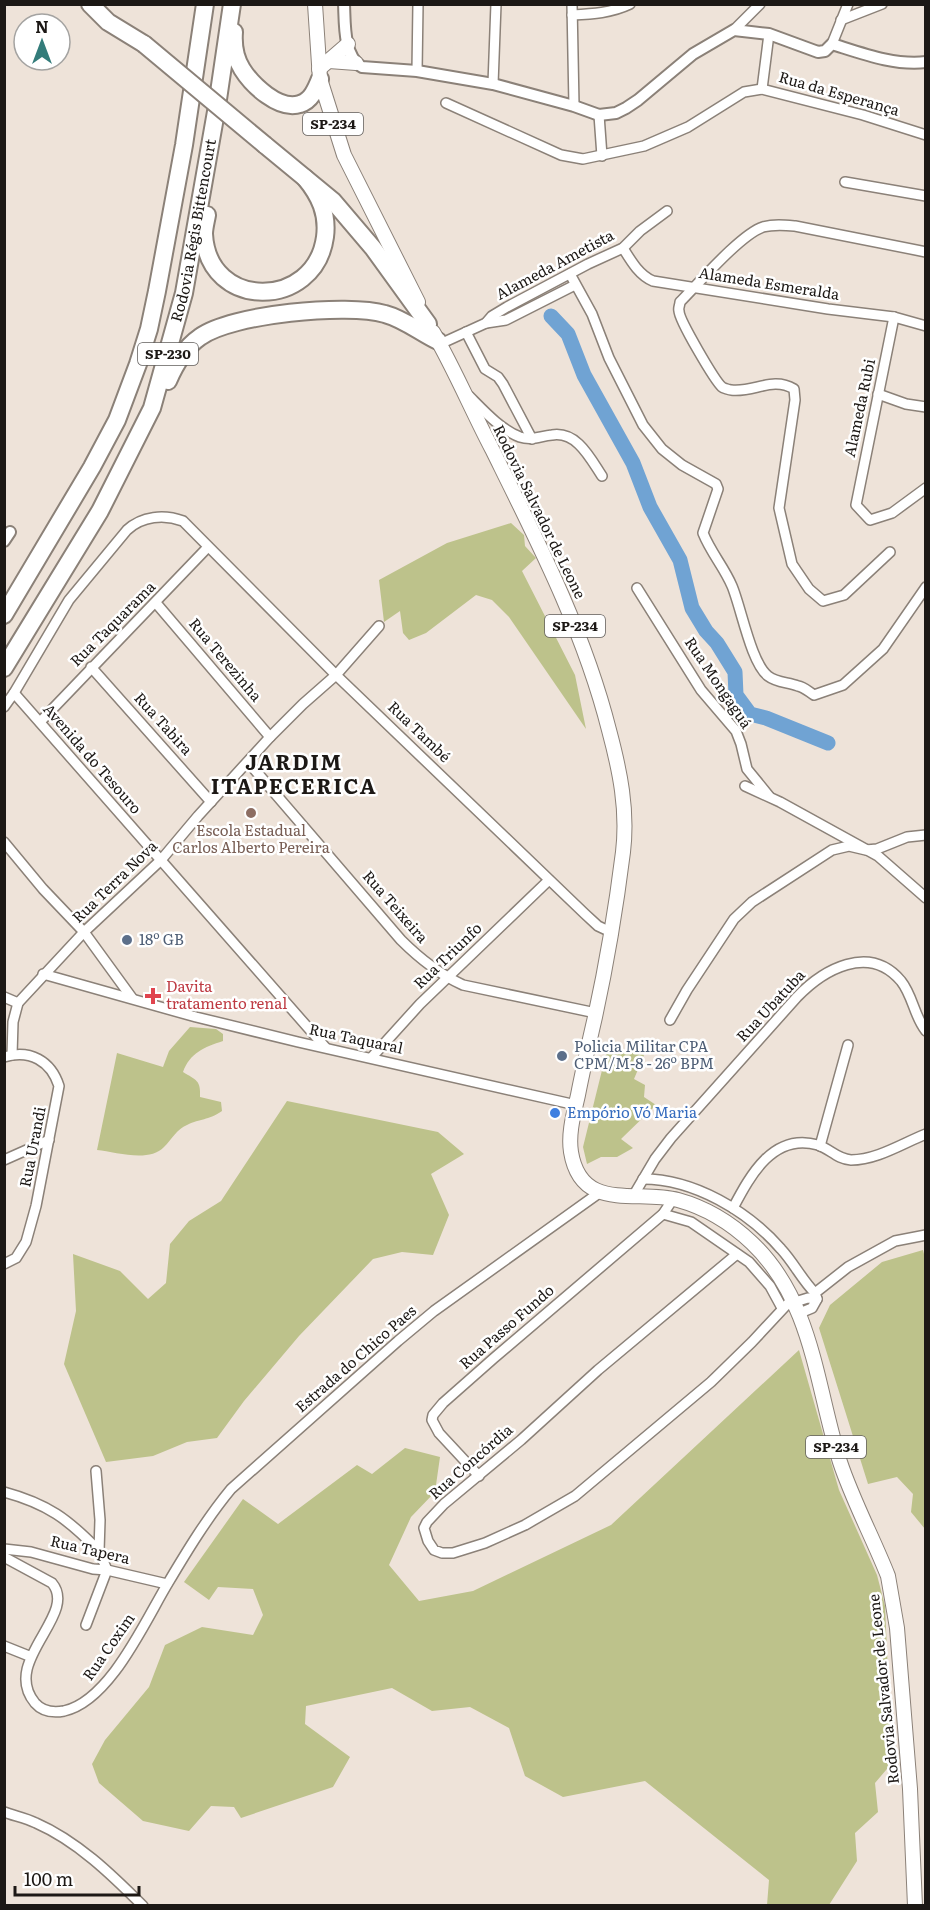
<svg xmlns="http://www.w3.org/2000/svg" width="930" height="1910" font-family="Literata,serif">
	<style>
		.green { fill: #bdc28b }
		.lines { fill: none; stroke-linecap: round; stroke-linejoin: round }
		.stream { stroke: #70a3d3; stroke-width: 2 }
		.river { stroke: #70a3d3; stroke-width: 15 }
		.minor-casing { stroke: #8b8178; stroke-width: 12 }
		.tertiary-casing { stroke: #8b8178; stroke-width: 14 }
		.primary-casing { stroke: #8b8178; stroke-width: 16 }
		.motorway-casing { stroke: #8b8178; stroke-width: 20 }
		.minor { stroke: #fff; stroke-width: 9 }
		.tertiary { stroke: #fff; stroke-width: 10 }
		.primary { stroke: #fff; stroke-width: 14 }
		.motorway { stroke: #fff; stroke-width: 16 }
		.motorway-bridge-casing { stroke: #8b8178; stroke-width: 20; stroke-linecap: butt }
		.motorway-bridge { stroke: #fff; stroke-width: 16 }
		.education-dot { fill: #8d6e63; stroke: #fff; stroke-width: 2 }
		.service-dot { fill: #5c6f8a; stroke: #fff; stroke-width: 2 }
		.health-dot { fill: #e0444e; stroke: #fff; stroke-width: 2 }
		.shop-dot { fill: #3f7fe0; stroke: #fff; stroke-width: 2 }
		.labels { text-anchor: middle; stroke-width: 5; stroke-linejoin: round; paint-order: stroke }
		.shield { fill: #fff; stroke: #605d5b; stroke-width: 1.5 }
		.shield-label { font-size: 14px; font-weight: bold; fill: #1c1815 }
		.street-label { font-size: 15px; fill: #1c1815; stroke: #fff }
		.education-label { font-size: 15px; fill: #785e54; stroke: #fff }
		.service-label { font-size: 15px; fill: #4e5e75; stroke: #fff; text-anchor: start }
		.health-label { font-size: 15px; fill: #be3a42; stroke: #fff; text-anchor: start }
		.shop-label { font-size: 15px; fill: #366cbe; stroke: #fff; text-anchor: start }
		.district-label { font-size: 21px; font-weight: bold; letter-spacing: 1.5px; fill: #1c1815; stroke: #fff }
	</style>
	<rect width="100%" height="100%" fill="#eee3d9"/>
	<!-- green -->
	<g class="green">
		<polygon points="511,523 524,535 525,546 536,558 522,571 575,675 586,729 509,617 492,600 476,595 426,633 409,640 403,633 400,611 384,622 379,580 447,543"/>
		<path d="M 190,1027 L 216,1029 L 223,1034 L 223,1041 C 204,1047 190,1053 183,1072 C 196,1080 201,1080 200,1097 L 221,1102 L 222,1111 C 207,1121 201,1118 187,1125 C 177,1129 172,1139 164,1147 C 149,1163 116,1152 97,1150 L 117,1053 L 163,1067 L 169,1051 Z"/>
		<polygon points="608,1046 644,1055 634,1079 645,1085 644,1097 656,1105 621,1139 633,1148 617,1157 601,1157 587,1164 583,1147"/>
		<polygon points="287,1101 438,1132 464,1154 431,1174 449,1215 433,1255 402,1252 373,1259 299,1336 244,1401 217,1438 187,1442 153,1456 106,1462 64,1364 76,1311 73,1254 120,1271 148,1299 166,1283 170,1244 189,1221 221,1201"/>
		<polygon points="923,1250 926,1262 925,1529 911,1512 913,1494 897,1477 868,1484 819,1328 830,1305 882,1262"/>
		<polygon points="799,1350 839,1490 877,1575 885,1606 892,1763 875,1783 878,1812 855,1833 857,1861 829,1905 767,1905 769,1880 645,1781 563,1797 525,1776 509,1728 470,1707 432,1711 392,1688 306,1706 305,1724 350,1757 333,1787 241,1818 234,1807 211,1806 189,1831 143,1821 99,1783 92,1764 105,1740 149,1687 165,1645 202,1627 253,1635 263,1615 253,1589 218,1587 209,1600 184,1582 243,1499 278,1524 357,1465 372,1474 405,1448 440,1457 435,1492 411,1517 389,1565 419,1601 473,1591 611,1525"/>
	</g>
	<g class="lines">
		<!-- stream -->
		<polyline class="stream" points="4,6 6,4"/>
		<!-- river -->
		<polyline class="river" points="551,316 568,334 584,375 633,463 650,507 680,560 692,608 706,631 717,643 735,672 736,695 750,714 766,718 828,743"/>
		<defs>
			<g id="minor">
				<polyline points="572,4 574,106"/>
				<path d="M 572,15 C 593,14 611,13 630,4"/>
				<polyline points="841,20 882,4"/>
				<polyline points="734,30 760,4"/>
				<polyline points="832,44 848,4"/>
				<polyline points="417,71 418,4"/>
				<polyline points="493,84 496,4"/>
				<polyline points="762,89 769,34"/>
				<polyline points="446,103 561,155 583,159 644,146 688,127 744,92 762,89 863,115 926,135"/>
				<polyline points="599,115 602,156"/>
				<polyline points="845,182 926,196"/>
				<path d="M 623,248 C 631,261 639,275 653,281 L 828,309 L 894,317 L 926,326"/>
				<path d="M 570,274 L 592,314 L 609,358 L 643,425 L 662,449 L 682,465 L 716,484 L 718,489 L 703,533 C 711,553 724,567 732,586 C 741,607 751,663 768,676 C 777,683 788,682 798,686 C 804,687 809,692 814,695 L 843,685 L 883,649 L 926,587"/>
				<polyline points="894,317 856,505 870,520 892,513 926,488"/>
				<polyline points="486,323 506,320 575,285"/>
				<polyline points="466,332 485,369 498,377 503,384 532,439"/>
				<polyline points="440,344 486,323 492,316 507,307 588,264 623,248 640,231 667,211"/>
				<polyline points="878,394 906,404 926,407"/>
				<path d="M 469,396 C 483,410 501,430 520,437 C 532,441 540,436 552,435 C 577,431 590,458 602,476"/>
				<path d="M 890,552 L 844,595 L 823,601 L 809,589 L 792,564 L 779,508 L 795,400 L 794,389 C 772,376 754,393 731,390 C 730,390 723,388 722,387 C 715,381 679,320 679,311 C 678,308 680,305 680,302 C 698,284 741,234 763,227 C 774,224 784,225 795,226 L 926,252"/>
				<polyline points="637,588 701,690 736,731 741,744 747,769 769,796"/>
				<polyline points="156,603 270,737"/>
				<polyline points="91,667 211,802"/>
				<path d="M 14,693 L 69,600 L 127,530 C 142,516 164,514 183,521 L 336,675 L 585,914 L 598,926 L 613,933"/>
				<polyline points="4,707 14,693 325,1047"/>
				<polyline points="40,722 208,547"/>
				<path d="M 248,762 L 401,940 C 420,959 439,974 463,985 L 596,1013"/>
				<polyline points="745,786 780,802 878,856 926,898"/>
				<polyline points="4,842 43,889 84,932 132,998"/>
				<polyline points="43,974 196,1017 298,1042 576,1105"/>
				<polyline points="4,997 18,1003"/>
				<polyline points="670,1020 687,990 734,919 752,902 832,850 849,846 866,850 877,849 907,837 926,835"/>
				<polyline points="12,1055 13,1022 18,1003 84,932 161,860 198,816 270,737 303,704 336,675 379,626"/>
				<path d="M 4,1057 C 30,1049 51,1061 59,1086 L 36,1206 L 26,1242 L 16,1258 L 4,1264"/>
				<polyline points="372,1057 420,1004 549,880"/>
				<polyline points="820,1146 848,1045"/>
				<polyline points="4,1160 49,1140"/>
				<path d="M 643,1179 C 694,1179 748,1211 781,1249 C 794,1263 802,1280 815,1293"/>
				<path d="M 632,1198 L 655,1159 L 671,1138 L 797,997 C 823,970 869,943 901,981 C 913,996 914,1016 926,1031"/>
				<path d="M 733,1208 C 750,1176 773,1132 818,1145 C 830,1149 837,1159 851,1160 C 877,1160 903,1143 926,1134"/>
				<polyline points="663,1214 691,1222 749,1262 770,1286 782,1308"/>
				<polyline points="737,1254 598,1370 521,1440 444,1504 427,1522 424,1528 428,1541 434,1550 442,1553 453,1553 485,1543 525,1525 575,1496 711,1382 752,1342 793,1298"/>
				<polyline points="795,1302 808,1298 817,1299"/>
				<polyline points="800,1313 812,1308 817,1299 815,1293 848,1267 895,1241 926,1235"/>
				<polyline points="479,1476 439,1433 432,1420 433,1415 443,1403 494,1358 663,1214 673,1199"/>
				<path d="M 4,1492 C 48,1504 68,1519 99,1551"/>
				<polyline points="4,1549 31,1552 93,1569 107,1570 167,1584"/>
				<path d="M 4,1557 L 52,1583 C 79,1615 0,1661 35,1703 C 42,1711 53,1713 64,1711 C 110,1701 145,1621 168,1583 C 187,1551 207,1518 231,1489 L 398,1341 L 434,1311 L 599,1193"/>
				<polyline points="86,1625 107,1570 99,1551 100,1520 96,1471"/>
				<polyline points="4,1646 29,1656"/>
				<path d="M 4,1812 C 15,1816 26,1818 36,1823 C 77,1841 111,1874 143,1906"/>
			</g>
			<g id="tertiary">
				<path d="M 344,4 C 345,23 343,56 362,67 L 417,71 L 493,84 L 574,106 L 599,115 L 616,113 L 626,108 L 638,100 L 693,54 L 734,30 L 769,34 L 818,52 L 825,51 L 832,44 C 861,53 895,66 926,62"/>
				<polyline points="4,541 10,532"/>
			</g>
			<g id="primary">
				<polyline points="315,4 320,79 344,155 418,302"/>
				<polyline points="329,61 356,63"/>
				<polyline points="319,69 348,44"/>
				<path d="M 433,332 C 455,370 472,411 492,449 C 537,540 584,631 609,730 C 620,771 628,810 623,852 C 616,908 607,962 595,1017 C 589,1043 583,1069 578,1095 C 574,1113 568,1133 571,1152 C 581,1213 637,1189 678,1200 C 707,1208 730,1222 752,1243 C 813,1301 816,1386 840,1462 C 853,1501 873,1538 888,1576 L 897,1628 L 910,1789 L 915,1906"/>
			</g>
			<g id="motorway">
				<polyline points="90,4 108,22 144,44"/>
				<path d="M 234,32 C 233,45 235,58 242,69 C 252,85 279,111 300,104 C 311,101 316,89 320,79"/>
				<polyline points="265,145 333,201 373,248 428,324"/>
				<path d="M 207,215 C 206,221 204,228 204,234 C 208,311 315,310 325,237 C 328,214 320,196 305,178"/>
				<path d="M 168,381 C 175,365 184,348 200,337 C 231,314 348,303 385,314 C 404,319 421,333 438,341"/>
				<polyline points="4,615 92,467 117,420 138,364 149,329 157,291 184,145 205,4"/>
				<path id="s1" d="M 4,668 L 100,511 L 152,408 L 184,293 L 217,106 L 232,4"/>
			</g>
		</defs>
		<!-- minor casing -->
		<use href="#minor" class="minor-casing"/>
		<!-- tertiary casing -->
		<use href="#tertiary" class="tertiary-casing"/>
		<!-- primary casing -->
		<use href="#primary" class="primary-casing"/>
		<!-- motorway casing -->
		<use href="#motorway" class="motorway-casing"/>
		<!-- minor -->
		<use href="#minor" class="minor"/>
		<!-- tertiary -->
		<use href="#tertiary" class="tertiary"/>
		<!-- primary -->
		<use href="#primary" class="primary"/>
		<!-- motorway -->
		<use href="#motorway" class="motorway"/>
		<defs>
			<polyline id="motorway-bridge" points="144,44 265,145"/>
		</defs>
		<!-- motorway-bridge casing -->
		<use href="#motorway-bridge" class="motorway-bridge-casing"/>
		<!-- motorway-bridge -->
		<use href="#motorway-bridge" class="motorway-bridge"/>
	</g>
	<!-- markers -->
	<circle class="education-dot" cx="251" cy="813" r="6"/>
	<g class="service-dot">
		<circle cx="127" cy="940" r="6"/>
		<circle cx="562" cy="1056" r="6"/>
	</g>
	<path class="health-dot" d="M150 987h6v6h6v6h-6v6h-6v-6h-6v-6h6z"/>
	<circle class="shop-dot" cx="555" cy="1113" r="6"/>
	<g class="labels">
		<!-- shield labels -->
		<g class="shield">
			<rect x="303" y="113" width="60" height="22" rx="4.5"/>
			<rect x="138" y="343" width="60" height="22" rx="4.5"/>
			<rect x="545" y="615" width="60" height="22" rx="4.5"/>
			<rect x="806" y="1436" width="60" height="22" rx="4.5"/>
		</g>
		<g class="shield-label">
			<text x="333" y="129">SP-234</text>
			<text x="168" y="359">SP-230</text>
			<text x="575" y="631">SP-234</text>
			<text x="836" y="1452">SP-234</text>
		</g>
		<!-- street labels -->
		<g class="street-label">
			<text transform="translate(839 94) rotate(16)" y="5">Rua da Esperança</text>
			<text dy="5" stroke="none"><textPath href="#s1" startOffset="482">Rodovia Régis Bittencourt</textPath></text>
			<text transform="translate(555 265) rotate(-28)" y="5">Alameda Ametista</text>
			<text transform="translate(769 284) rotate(9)" y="5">Alameda Esmeralda</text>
			<text transform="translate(860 408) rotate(-78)" y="5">Alameda Rubi</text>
			<text transform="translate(539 512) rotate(64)" y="5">Rodovia Salvador de Leone</text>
			<text transform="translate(113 624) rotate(-45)" y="5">Rua Taquarama</text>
			<text transform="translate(225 660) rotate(50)" y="5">Rua Terezinha</text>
			<text transform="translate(718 683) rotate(56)" y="5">Rua Mongaguá</text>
			<text transform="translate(163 724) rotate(48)" y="5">Rua Tabira</text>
			<text transform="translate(419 732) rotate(44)" y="5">Rua També</text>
			<text transform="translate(92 759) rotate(49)" y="5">Avenida do Tesouro</text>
			<text transform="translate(115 882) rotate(-44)" y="5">Rua Terra Nova</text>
			<text transform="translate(395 907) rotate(49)" y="5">Rua Teixeira</text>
			<text transform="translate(448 956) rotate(-44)" y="5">Rua Triunfo</text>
			<text transform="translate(771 1006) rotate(-47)" y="5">Rua Ubatuba</text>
			<text transform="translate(356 1039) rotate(12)" y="5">Rua Taquaral</text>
			<text transform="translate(33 1147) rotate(-79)" y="5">Rua Urandi</text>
			<text transform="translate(507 1327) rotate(-41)" y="5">Rua Passo Fundo</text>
			<text transform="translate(356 1359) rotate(-41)" y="5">Estrada do Chico Paes</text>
			<text transform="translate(471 1462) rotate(-41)" y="5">Rua Concórdia</text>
			<text transform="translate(90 1550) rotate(13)" y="5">Rua Tapera</text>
			<text transform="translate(109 1647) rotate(-55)" y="5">Rua Coxim</text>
			<text transform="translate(884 1689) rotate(-96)" y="5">Rodovia Salvador de Leone</text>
		</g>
		<!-- education labels -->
		<g class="education-label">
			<text x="251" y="836">Escola Estadual<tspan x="251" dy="17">Carlos Alberto Pereira</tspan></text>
		</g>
		<!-- service labels -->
		<g class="service-label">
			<text x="139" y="945">18º GB</text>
			<text x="574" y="1052">Policia Militar CPA<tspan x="574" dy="17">CPM/M-8 - 26º BPM</tspan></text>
		</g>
		<!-- health labels -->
		<g class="health-label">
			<text x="166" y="992">Davita<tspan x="166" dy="17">tratamento renal</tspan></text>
		</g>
		<!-- shop labels -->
		<g class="shop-label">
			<text x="567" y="1118">Empório Vó Maria</text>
		</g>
		<!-- district labels -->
		<g class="district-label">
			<text x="294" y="770">JARDIM<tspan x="294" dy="24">ITAPECERICA</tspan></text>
		</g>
	</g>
	<!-- border -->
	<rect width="930" height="1910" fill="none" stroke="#1c1815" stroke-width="12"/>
	<!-- north arrow -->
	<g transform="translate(42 42)"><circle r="28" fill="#ffffff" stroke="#a4a3a1" stroke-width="1.5"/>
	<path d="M0-4.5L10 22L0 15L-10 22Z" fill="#337c7a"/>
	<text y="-9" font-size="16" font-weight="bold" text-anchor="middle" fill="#1c1815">N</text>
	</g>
	<!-- scale -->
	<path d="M15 1886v9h124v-9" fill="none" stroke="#1c1815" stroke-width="3"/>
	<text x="24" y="1886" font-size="18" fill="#1c1815" stroke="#ffffff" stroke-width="4.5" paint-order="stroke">100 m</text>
</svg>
